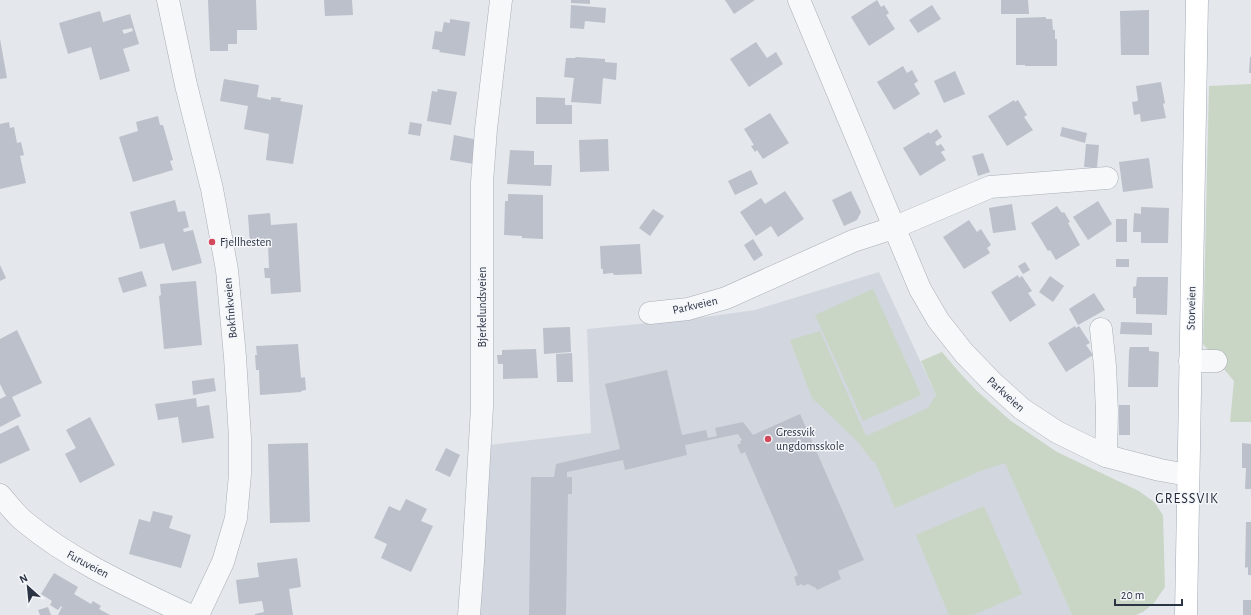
<svg xmlns="http://www.w3.org/2000/svg" width="1251" height="615" font-family="'Alegreya Sans',sans-serif">
	<style>
		.built { fill: #d2d6de }
		.green { fill: #c9d6c5 }
		.building { fill: #bbc0ca; fill-rule: evenodd }
		.lines { fill: none; stroke-linecap: round; stroke-linejoin: round }
		.minor-casing { stroke: #a9aeb7; stroke-width: 23 }
		.major-casing { stroke: #a3abb8; stroke-width: 23 }
		.minor { stroke: #f7f8fa; stroke-width: 22 }
		.major { stroke: #fff; stroke-width: 22 }
		.poi-dot { fill: #d1495b; stroke: #f4f6f9; stroke-width: 1.5 }
		.labels { text-anchor: middle; stroke-width: 3; stroke-linejoin: round; paint-order: stroke }
		.poi-label { font-size: 12px; fill: #2b3445; stroke: #f4f6f9; text-anchor: start }
		.street-label { font-size: 12px; fill: #2b3445; stroke: #f4f6f9 }
		.quarter-label { font-size: 14px; letter-spacing: 1px; fill: #1d2536; stroke: #f4f6f9 }
	</style>
	<rect width="100%" height="100%" fill="#e4e7ec"/>
	<!-- built -->
	<polygon class="built" points="879,272 936,395 978,400 1072,615 480,615 490,445 591,433 587,329 691,319 755,310"/>
	<!-- green -->
	<g class="green">
		<polygon points="1251,84 1251,422 1230,422 1234,381 1203,344 1209,86"/>
		<polygon points="873,289 921,395 863,421 815,315"/>
		<polygon points="820,331 866,436 928,408 936,395 921,361 942,352 959,372 977,391 1011,421 1057,452 1139,491 1154,502 1163,515 1165,587 1154,603 1143,612 1136,615 1072,615 1005,463 983,470 895,508 875,462 873,462 858,442 812,398 790,340"/>
		<polygon points="984,506 1022,594 973,615 949,615 916,535"/>
	</g>
	<!-- building -->
	<g class="building">
		<polygon points="208,0 256,0 257,30 237,30 237,44 228,44 228,51 210,51"/>
		<polygon points="324,0 352,0 353,15 325,16"/>
		<polygon points="571,0 590,0 590,4 571,3"/>
		<polygon points="725,0 755,0 734,14"/>
		<polygon points="877,0 881,7 884,5 889,13 886,15 895,29 869,46 851,17"/>
		<polygon points="1001,0 1028,0 1029,14 1001,14"/>
		<polygon points="571,5 606,8 605,23 585,21 584,29 570,28"/>
		<polygon points="932,5 941,19 918,33 909,20"/>
		<polygon points="1149,10 1149,55 1121,55 1120,11"/>
		<path d="M 100,11 L 103,22 L 130,14 L 139,44 L 123,49 L 130,71 L 100,80 L 91,47 L 68,54 L 59,23 ZM 132,28 L 133,31 L 124,34 L 122,30 Z"/>
		<polygon points="1046,17 1046,19 1052,19 1053,30 1055,30 1055,39 1057,39 1057,66 1025,66 1025,65 1016,65 1016,18"/>
		<polygon points="450,19 470,22 465,56 439,52 440,50 432,49 435,31 442,32 444,22 450,23"/>
		<polygon points="0,39 7,78 0,79"/>
		<polygon points="756,42 767,58 776,52 783,64 749,87 730,59"/>
		<polygon points="576,57 605,59 605,62 617,63 616,80 603,78 601,104 571,102 574,78 564,77 566,58 575,58"/>
		<polygon points="1250,57 1251,57 1251,73 1249,73"/>
		<polygon points="903,66 907,73 912,70 918,81 914,84 920,94 894,110 877,82"/>
		<polygon points="955,71 965,94 944,103 934,81"/>
		<polygon points="224,79 259,85 257,97 271,100 271,97 281,98 280,101 303,105 293,164 266,160 269,134 244,129 248,106 220,101"/>
		<polygon points="1161,82 1165,103 1163,104 1166,118 1141,122 1140,114 1134,115 1132,102 1138,101 1136,86"/>
		<polygon points="438,89 457,92 451,125 427,121 432,91 437,92"/>
		<polygon points="536,97 565,98 565,105 572,105 572,124 536,124"/>
		<polygon points="1014,100 1015,102 1018,100 1027,115 1024,117 1033,130 1007,146 988,116"/>
		<polygon points="770,113 789,143 763,159 757,150 755,152 751,146 754,145 744,129"/>
		<polygon points="158,116 160,125 163,125 173,160 170,161 173,170 133,182 119,137 138,131 136,122"/>
		<polygon points="9,122 10,128 14,127 17,143 21,142 24,155 20,156 26,183 0,189 0,124"/>
		<polygon points="410,122 422,124 420,136 408,134"/>
		<polygon points="1062,127 1087,133 1085,143 1060,136"/>
		<polygon points="937,129 942,137 935,142 937,146 941,144 945,150 941,152 946,160 920,176 903,148 929,132 930,134"/>
		<polygon points="454,135 478,140 474,164 450,160"/>
		<polygon points="608,139 609,171 580,172 579,140"/>
		<polygon points="1086,144 1099,145 1097,168 1084,167"/>
		<polygon points="510,150 534,151 534,165 552,165 551,186 507,184"/>
		<polygon points="983,153 990,172 978,176 972,156"/>
		<polygon points="1149,158 1153,188 1123,192 1119,162"/>
		<polygon points="751,170 758,184 735,195 728,181"/>
		<polygon points="785,191 804,219 778,237 771,226 756,236 740,212 761,198 765,204"/>
		<polygon points="851,191 861,212 857,220 844,226 832,200"/>
		<polygon points="508,194 543,195 543,239 522,238 522,236 504,235 505,201 508,201"/>
		<polygon points="175,200 178,212 185,211 189,227 183,229 184,232 193,230 202,263 172,271 164,243 140,249 130,212"/>
		<polygon points="1098,201 1112,224 1088,240 1073,217"/>
		<polygon points="1012,204 1016,230 993,233 989,208"/>
		<polygon points="1057,206 1062,213 1064,212 1070,222 1068,223 1080,245 1056,260 1050,250 1048,251 1031,223"/>
		<polygon points="1141,207 1169,208 1168,243 1141,243 1141,232 1133,232 1134,213 1141,214"/>
		<polygon points="653,209 664,216 650,236 639,228"/>
		<polygon points="270,213 271,225 297,223 301,292 271,294 270,278 265,278 264,268 269,268 268,244 250,245 248,215"/>
		<rect x="1116" y="219" width="11" height="23"/>
		<polygon points="969,220 977,232 981,229 991,245 987,248 990,253 964,269 943,237"/>
		<polygon points="753,239 763,255 754,261 744,245"/>
		<polygon points="640,244 642,274 614,275 613,273 603,274 603,269 601,269 600,246"/>
		<rect x="1116" y="259" width="13" height="8"/>
		<polygon points="1025,262 1030,270 1023,274 1018,266"/>
		<polygon points="0,265 6,278 0,281"/>
		<polygon points="142,271 147,286 123,293 118,278"/>
		<polygon points="1018,275 1019,278 1022,276 1032,291 1028,293 1036,305 1010,322 991,292"/>
		<polygon points="1050,276 1064,286 1053,302 1039,292"/>
		<polygon points="1137,277 1168,277 1167,315 1136,314 1136,298 1133,298 1133,287 1136,286"/>
		<polygon points="196,281 202,345 164,349 159,296 161,295 160,284"/>
		<polygon points="1094,293 1105,310 1078,325 1069,309"/>
		<polygon points="1121,322 1152,323 1152,335 1120,334"/>
		<polygon points="1075,326 1076,328 1079,326 1090,343 1086,345 1093,355 1066,372 1048,343"/>
		<polygon points="570,327 571,352 544,354 543,328"/>
		<polygon points="17,330 42,383 12,397 21,416 0,427 0,399 6,396 0,384 0,339"/>
		<polygon points="298,344 301,378 305,377 306,390 301,391 301,392 260,395 259,370 256,370 255,355 257,355 256,346"/>
		<polygon points="1130,347 1149,347 1149,351 1159,352 1158,387 1128,387 1129,351"/>
		<polygon points="536,349 538,378 503,379 503,364 498,364 497,355 502,355 502,350"/>
		<polygon points="572,353 573,382 557,382 556,354"/>
		<polygon points="667,370 682,435 706,430 708,438 717,436 715,428 743,422 753,435 800,414 864,560 838,571 841,579 817,590 816,588 808,584 803,586 802,584 797,586 794,577 798,575 745,452 741,454 737,445 741,443 740,441 742,440 738,434 685,445 687,455 625,470 623,460 567,472 567,477 572,477 572,494 568,494 566,615 529,615 531,477 554,477 556,464 620,449 605,384"/>
		<polygon points="214,378 216,391 193,395 192,381"/>
		<polygon points="196,398 197,407 209,405 214,438 182,443 178,417 158,420 155,404"/>
		<rect x="1119" y="405" width="11" height="30"/>
		<polygon points="90,417 115,465 80,483 65,454 76,448 66,430"/>
		<polygon points="18,425 30,450 0,464 0,434"/>
		<polygon points="308,443 310,522 270,523 268,444"/>
		<polygon points="1242,443 1251,444 1251,489 1245,489 1246,468 1242,468"/>
		<polygon points="446,448 460,455 450,477 435,470"/>
		<polygon points="406,499 427,509 421,521 433,526 411,572 381,558 387,544 374,538 389,506 400,511"/>
		<polygon points="153,511 173,516 169,528 191,535 181,568 129,554 139,519 150,522"/>
		<polygon points="1246,522 1251,522 1251,575 1248,575 1248,567 1245,568"/>
		<polygon points="297,558 301,587 289,589 293,615 255,615 255,614 264,612 262,601 239,604 236,580 259,577 257,563"/>
		<polygon points="54,573 78,587 74,594 91,604 93,601 101,606 99,609 110,615 58,615 62,607 61,606 58,610 50,605 52,601 41,594"/>
		<rect x="1243" y="600" width="8" height="15"/>
		<polygon points="48,607 51,615 40,615 38,610"/>
	</g>
	<g class="lines">
		<defs>
			<g id="minor">
				<polyline points="168,0 186,85 212,189 227,270 235,357 240,438 240,474 236,518 223,562 198,615"/>
				<polyline points="799,0 920,289 938,320 964,353 992,382 1022,409 1057,432 1106,456 1160,470 1188,475"/>
				<polyline points="650,313 688,309 726,298 853,241 893,228 990,187 1107,178"/>
				<polyline points="1101,329 1105,366 1107,412 1106,456"/>
				<polyline points="1190,361 1216,361"/>
				<path d="M 0,495 C 8,504 16,515 25,522 C 73,562 133,588 189,615"/>
				<polyline points="469,615 473,562 482,407 482,182 486,129 501,0"/>
			</g>
			<polyline id="major" points="1186,615 1197,0"/>
		</defs>
		<!-- minor casing -->
		<use href="#minor" class="minor-casing"/>
		<!-- major casing -->
		<use href="#major" class="major-casing"/>
		<!-- minor -->
		<use href="#minor" class="minor"/>
		<!-- major -->
		<use href="#major" class="major"/>
	</g>
	<!-- markers -->
	<g class="poi-dot">
		<circle cx="212" cy="242" r="4"/>
		<circle cx="768" cy="439" r="4"/>
	</g>
	<g class="labels">
		<!-- poi labels -->
		<g class="poi-label">
			<text x="220" y="246">Fjellhesten</text>
			<text x="776" y="436">Gressvik<tspan x="776" dy="14">ungdomsskole</tspan></text>
		</g>
		<!-- street labels -->
		<g class="street-label">
			<text transform="translate(695 305) rotate(-13)" y="4">Parkveien</text>
			<text transform="translate(482 307) rotate(-90)" y="4">Bjerkelundsveien</text>
			<text transform="translate(230 308) rotate(-95)" y="4">Bokfinkveien</text>
			<text transform="translate(1191 308) rotate(-89)" y="4">Storveien</text>
			<text transform="translate(1006 394) rotate(42)" y="4">Parkveien</text>
			<text transform="translate(88 564) rotate(28)" y="4">Furuveien</text>
		</g>
		<!-- quarter labels -->
		<g class="quarter-label">
			<text x="1187" y="503">GRESSVIK</text>
		</g>
	</g>
	<!-- north arrow -->
	<g transform="translate(28 587) rotate(333)" stroke="#f4f6f9" stroke-width="3" paint-order="stroke">
	<path d="M0-3L7 15L0 10L-7 15Z" fill="#2b3445"/>
	<text y="-6" font-size="11" font-weight="bold" text-anchor="middle" fill="#2b3445">N</text>
	</g>
	<!-- scale -->
	<path d="M1115 599v6h67v-6" fill="none" stroke="#2b3445" stroke-width="2"/>
	<text x="1121" y="599" font-size="12" fill="#2b3445" stroke="#f4f6f9" stroke-width="3" paint-order="stroke">20 m</text>
</svg>
